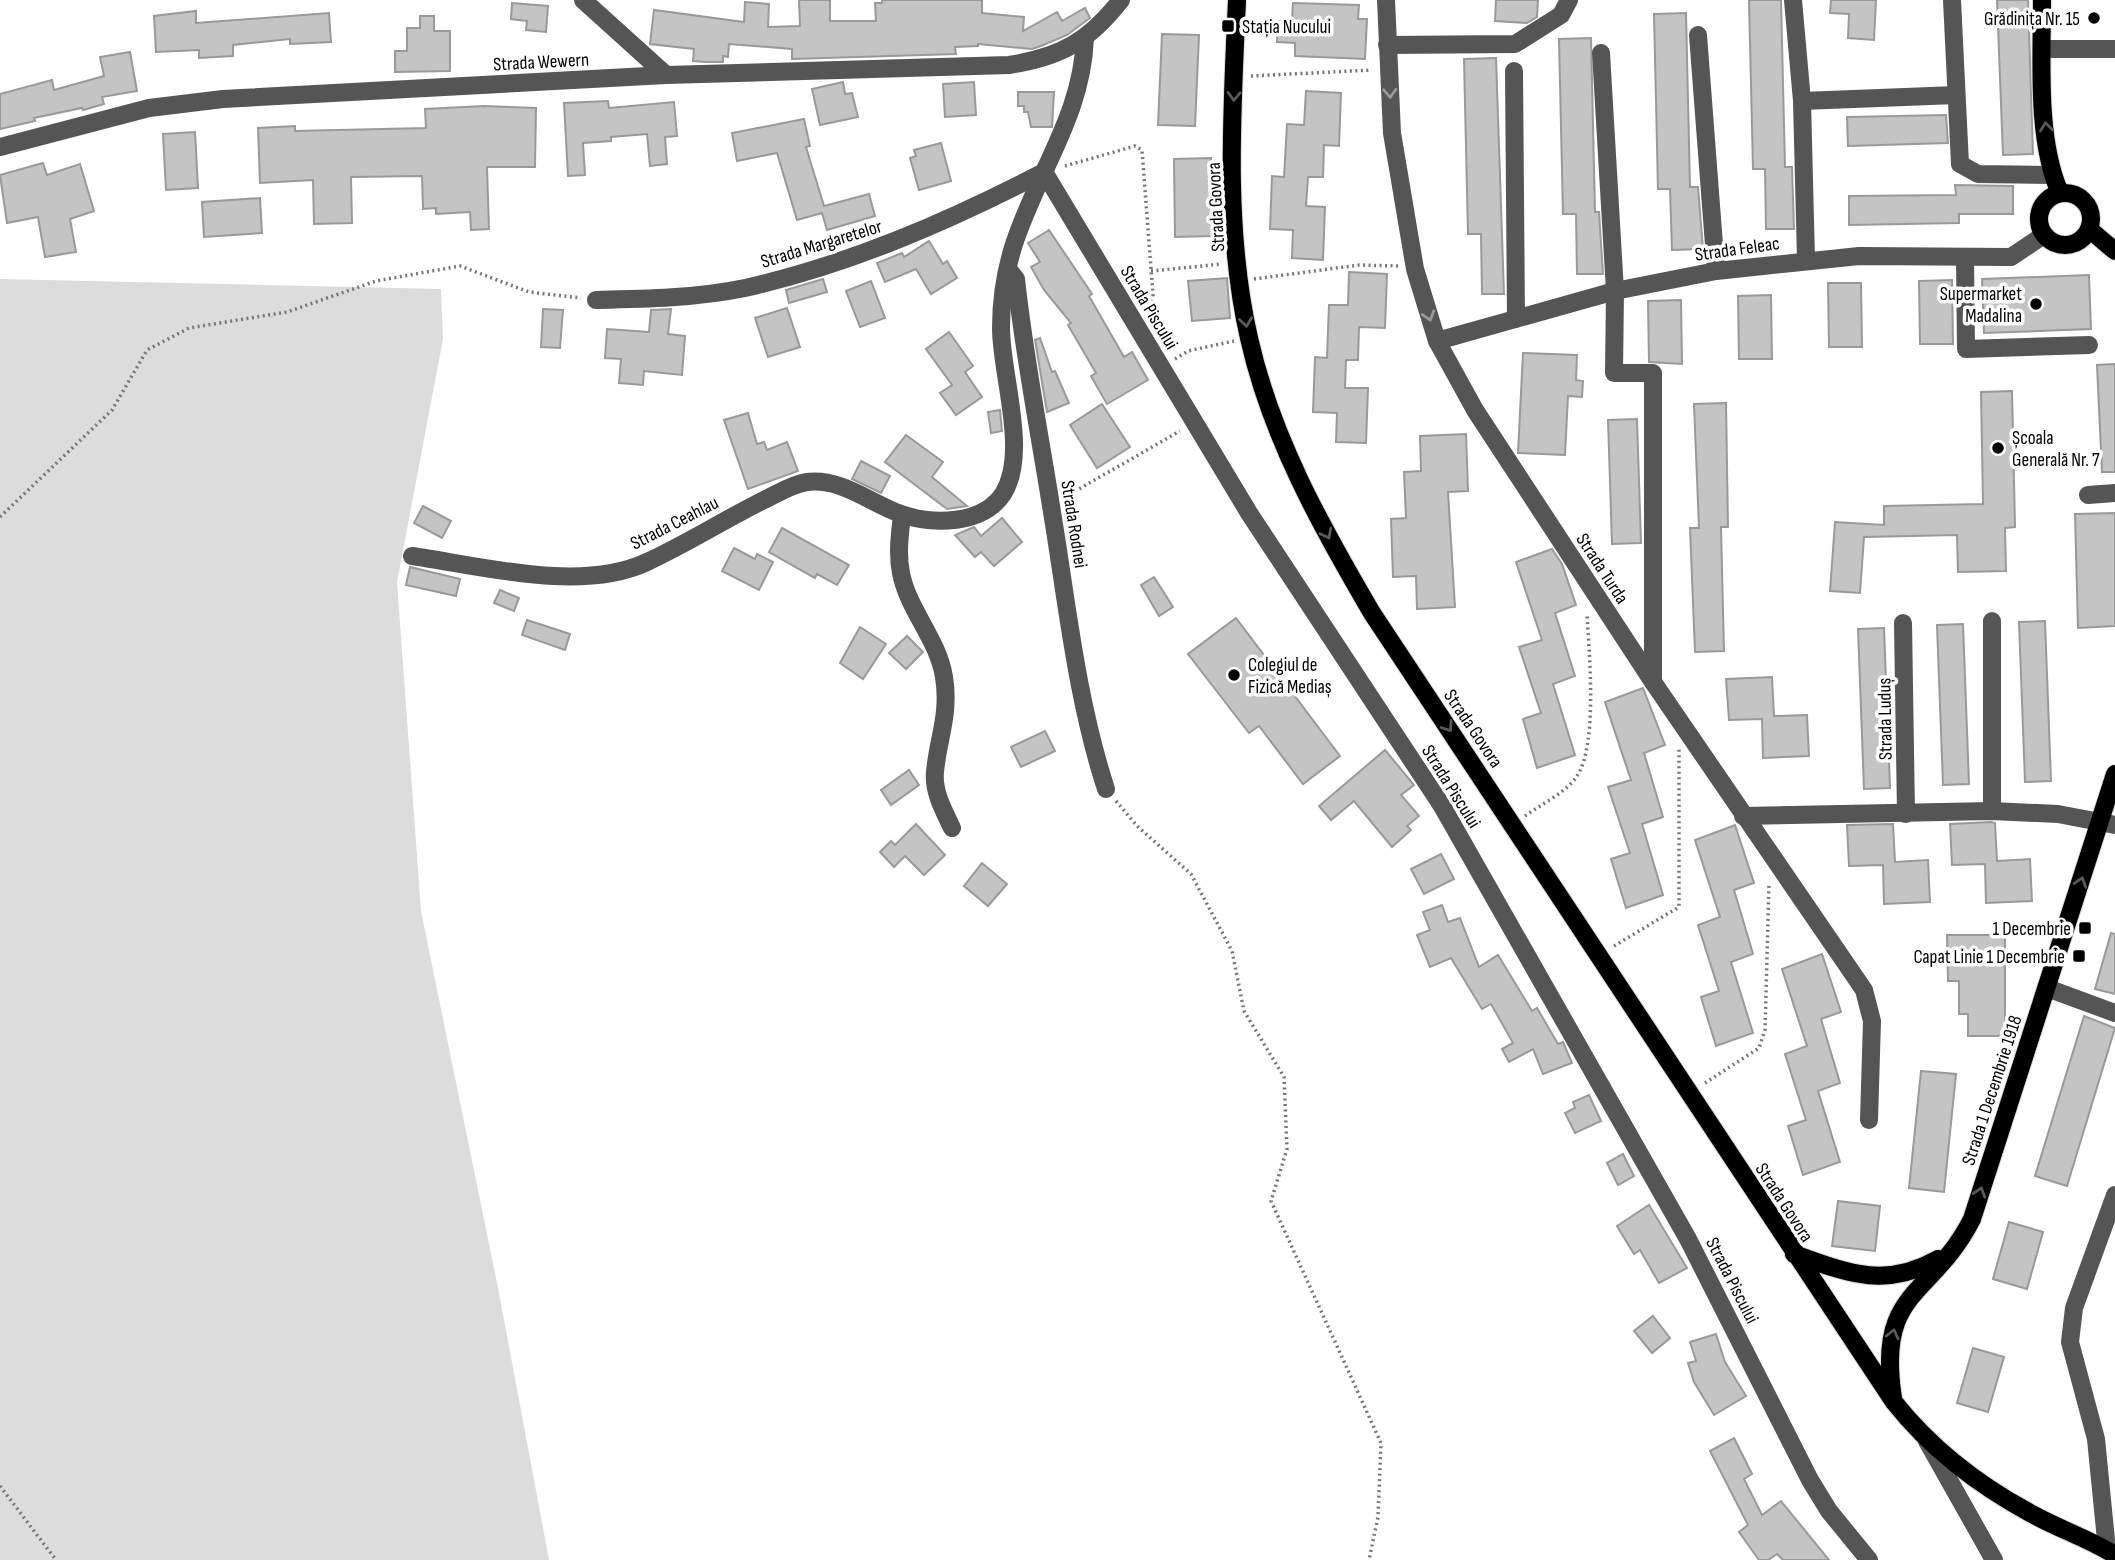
<svg xmlns="http://www.w3.org/2000/svg" width="2115" height="1560" font-family="'Sofia Sans Condensed',sans-serif">
	<style>
		.green { fill: #dcdcdc }
		.building { fill: #c4c4c4; stroke: #999; stroke-width: 2 }
		.lines { fill: none; stroke-linecap: round; stroke-linejoin: round }
		.major-casing { stroke: #dbdbdb; stroke-width: 20 }
		.path { stroke: #777; stroke-width: 3.5; stroke-dasharray: 2 3.5; stroke-linecap: butt }
		.minor { stroke: #555; stroke-width: 18 }
		.major { stroke: #000; stroke-width: 18 }
		.oneway { stroke: #999 }
		.oneway2 { stroke: #595959 }
		.poi-dot { fill: #000; stroke: #fff; stroke-width: 2.5 }
		.labels { text-anchor: middle; stroke-width: 7; stroke-linejoin: round; paint-order: stroke }
		.poi-label { font-size: 19px; fill: #000; stroke: #fff; text-anchor: end }
		.street-label { font-size: 19px; fill: #000; stroke: #fff }
	</style>
	<rect width="100%" height="100%" fill="#fff"/>
	<!-- green -->
	<polygon class="green" points="0,279 441,289 443,339 397,582 421,911 498,1288 549,1560 0,1560"/>
	<!-- building -->
	<g class="building">
		<polygon points="799,0 830,0 830,21 876,21 875,3 882,3 882,0 982,0 982,13 1024,17 1023,31 1057,12 1062,21 1085,8 1090,18 1067,35 1041,46 1032,49 978,44 978,46 955,47 956,54 792,59 792,49 729,44 728,57 723,56 723,62 706,62 693,61 694,49 650,44 654,10 744,22 745,2 769,4 768,27 800,26"/>
		<polygon points="1496,0 1538,0 1537,17 1527,23 1495,21"/>
		<polygon points="1749,0 1781,0 1785,167 1792,167 1794,229 1766,229 1765,169 1753,169"/>
		<polygon points="1831,0 1876,0 1874,40 1848,38 1849,14 1830,13"/>
		<polygon points="1997,0 2028,0 2033,154 2003,155"/>
		<polygon points="512,3 548,6 546,32 526,30 527,21 511,19"/>
		<polygon points="1293,3 1359,5 1358,19 1367,19 1365,59 1295,56 1295,43 1277,42 1278,21 1292,21"/>
		<polygon points="196,11 196,23 329,13 331,42 290,44 290,39 233,45 233,56 199,58 199,50 156,52 154,16"/>
		<polygon points="1686,13 1690,187 1698,187 1703,249 1672,250 1670,189 1658,189 1654,14"/>
		<polygon points="420,16 434,16 434,31 450,31 450,71 395,72 395,51 407,51 407,28 420,28"/>
		<polygon points="1162,34 1199,35 1195,126 1158,125"/>
		<polygon points="1591,38 1595,212 1599,212 1603,274 1577,274 1576,214 1563,214 1559,39"/>
		<polygon points="130,52 137,91 102,97 104,104 83,110 82,108 34,118 35,121 0,129 0,94 52,80 54,90 104,76 100,57"/>
		<polygon points="1496,58 1504,294 1482,294 1481,234 1468,234 1464,59"/>
		<polygon points="843,82 845,94 852,93 858,117 820,125 812,89"/>
		<polygon points="974,82 976,115 945,117 943,84"/>
		<polygon points="1306,91 1341,93 1339,146 1324,145 1323,177 1308,177 1306,206 1325,207 1323,260 1292,258 1293,230 1270,229 1272,176 1284,177 1287,124 1304,125"/>
		<polygon points="1018,92 1054,92 1052,127 1031,127 1028,112 1024,112 1024,106 1018,106"/>
		<polygon points="608,101 609,108 674,102 677,136 665,137 667,164 650,166 647,134 611,137 611,141 583,143 585,175 568,176 564,103"/>
		<polygon points="484,106 536,108 535,167 487,167 489,229 471,230 470,212 436,214 436,208 423,209 422,176 351,177 352,223 314,224 313,180 260,183 258,128 295,126 295,131 426,128 425,109"/>
		<polygon points="1946,115 1948,143 1848,146 1847,117"/>
		<polygon points="804,119 810,146 806,147 824,206 869,194 875,216 827,230 822,213 797,220 777,153 737,161 732,133"/>
		<polygon points="195,132 198,188 166,190 163,134"/>
		<polygon points="941,143 951,181 919,190 910,158 916,156 914,150"/>
		<polygon points="1211,158 1212,236 1175,237 1174,159"/>
		<polygon points="43,163 47,175 80,164 94,211 70,219 76,252 45,257 38,217 7,223 0,175"/>
		<polygon points="1955,185 2013,186 2013,214 1959,214 1959,223 1849,225 1849,196 1956,195"/>
		<polygon points="260,198 262,233 204,237 202,202"/>
		<polygon points="1049,230 1092,294 1089,296 1124,357 1132,352 1148,380 1107,404 1091,376 1096,373 1068,325 1071,323 1044,290 1031,267 1040,262 1028,243"/>
		<polygon points="929,241 943,264 947,261 957,278 931,294 916,269 885,282 877,263 902,253 904,257"/>
		<polygon points="1349,272 1387,274 1385,328 1359,327 1358,360 1346,360 1345,388 1368,388 1366,443 1336,442 1337,413 1313,412 1315,357 1327,358 1329,305 1348,305"/>
		<polygon points="2089,275 2091,329 1984,333 1982,279"/>
		<polygon points="1227,278 1230,318 1192,321 1188,281"/>
		<polygon points="823,279 827,292 789,303 786,290"/>
		<polygon points="1952,280 1953,344 1920,344 1919,281"/>
		<polygon points="871,281 885,318 860,327 846,291"/>
		<polygon points="1828,283 1861,283 1862,347 1829,347"/>
		<polygon points="1771,295 1772,359 1739,359 1738,296"/>
		<polygon points="1681,300 1682,364 1649,362 1648,301"/>
		<polygon points="787,308 800,347 768,357 755,318"/>
		<polygon points="543,309 563,310 560,348 541,347"/>
		<polygon points="671,309 668,334 685,336 682,375 644,371 643,385 619,383 621,359 605,358 607,329 649,332 651,310"/>
		<polygon points="949,332 973,366 965,372 982,397 956,415 940,393 952,385 926,349"/>
		<polygon points="1040,338 1052,372 1055,371 1069,403 1047,412 1035,340"/>
		<polygon points="1523,353 1577,355 1576,380 1583,381 1582,397 1568,396 1565,455 1518,453"/>
		<polygon points="2115,364 2115,472 2102,472 2097,365"/>
		<polygon points="2012,391 2015,527 2005,528 2006,571 1958,572 1957,535 1864,537 1860,593 1830,591 1835,522 1884,525 1884,506 1983,504 1981,392"/>
		<polygon points="1726,403 1728,527 1721,527 1724,651 1695,652 1690,528 1699,528 1694,404"/>
		<polygon points="1102,404 1130,447 1097,468 1070,425"/>
		<polygon points="1000,410 1002,431 991,433 988,412"/>
		<polygon points="748,413 757,444 764,442 767,450 787,442 798,471 748,489 724,420"/>
		<polygon points="1637,419 1641,543 1612,544 1608,420"/>
		<polygon points="1466,434 1468,491 1448,492 1455,607 1417,609 1416,576 1393,577 1391,519 1406,518 1404,472 1421,471 1420,436"/>
		<polygon points="906,435 943,462 932,477 967,506 947,509 885,462"/>
		<polygon points="861,461 890,476 881,493 852,479"/>
		<polygon points="423,506 451,521 442,538 414,523"/>
		<polygon points="2115,513 2115,626 2078,628 2075,514"/>
		<polygon points="1002,518 1022,542 994,566 981,552 975,557 955,535 974,527 981,536"/>
		<polygon points="782,528 849,565 837,585 817,574 815,578 769,552"/>
		<polygon points="734,548 755,559 757,554 773,562 759,590 722,571"/>
		<polygon points="1552,549 1562,564 1576,605 1555,613 1575,676 1553,684 1575,755 1537,768 1523,719 1541,713 1519,647 1542,640 1516,562"/>
		<polygon points="410,567 460,579 456,596 406,585"/>
		<polygon points="1154,577 1173,607 1159,616 1141,585"/>
		<polygon points="500,590 519,598 514,611 494,603"/>
		<polygon points="1236,618 1340,756 1303,784 1259,726 1249,733 1188,654"/>
		<polygon points="527,620 570,634 565,650 522,635"/>
		<polygon points="2045,621 2051,781 2025,782 2019,622"/>
		<polygon points="1963,624 1969,784 1943,785 1937,625"/>
		<polygon points="860,627 886,644 863,679 840,663"/>
		<polygon points="1884,628 1890,788 1864,789 1858,629"/>
		<polygon points="907,636 923,652 906,669 889,653"/>
		<polygon points="1772,677 1774,716 1807,715 1809,756 1763,758 1762,719 1729,720 1726,679"/>
		<polygon points="1643,688 1665,745 1644,753 1663,817 1642,824 1663,895 1626,908 1611,859 1630,853 1608,787 1631,780 1605,702"/>
		<polygon points="1045,731 1055,751 1021,767 1011,747"/>
		<polygon points="1385,750 1414,785 1401,795 1419,816 1407,826 1411,830 1392,847 1354,801 1331,820 1319,806"/>
		<polygon points="909,770 919,785 891,805 881,790"/>
		<polygon points="1991,822 1995,823 1997,861 2030,859 2032,901 1986,903 1985,864 1952,865 1950,824"/>
		<polygon points="916,824 945,855 924,875 905,856 894,867 880,852 891,841 895,845"/>
		<polygon points="1893,824 1895,862 1928,860 1930,902 1884,904 1883,865 1849,866 1847,825"/>
		<polygon points="1735,825 1754,883 1734,890 1753,954 1731,962 1753,1033 1716,1046 1701,997 1719,991 1698,925 1720,917 1695,840"/>
		<polygon points="1441,854 1454,879 1424,894 1411,869"/>
		<polygon points="982,863 1007,884 988,906 964,886"/>
		<polygon points="1442,905 1448,922 1460,918 1479,967 1498,955 1532,1011 1537,1008 1558,1044 1563,1042 1572,1063 1543,1074 1533,1049 1509,1062 1502,1049 1513,1043 1491,1004 1482,1009 1451,958 1430,967 1417,935 1430,930 1423,912"/>
		<polygon points="2111,933 2115,934 2115,994 2095,989"/>
		<polygon points="1947,935 2005,935 2005,1036 1968,1036 1968,1014 1959,1014 1959,981 1948,981"/>
		<polygon points="1822,954 1841,1012 1821,1019 1840,1083 1818,1091 1840,1162 1803,1175 1788,1126 1806,1120 1785,1054 1807,1046 1782,969"/>
		<polygon points="2084,1016 2115,1028 2067,1186 2035,1176"/>
		<polygon points="1921,1071 1956,1074 1944,1192 1909,1188"/>
		<polygon points="1589,1095 1601,1121 1575,1133 1565,1113 1575,1108 1573,1102"/>
		<polygon points="1623,1154 1634,1176 1618,1185 1607,1163"/>
		<polygon points="1838,1201 1880,1206 1875,1251 1832,1246"/>
		<polygon points="1649,1205 1687,1268 1659,1283 1640,1250 1634,1254 1617,1226"/>
		<polygon points="2009,1222 2043,1232 2027,1289 1993,1279"/>
		<polygon points="1653,1316 1670,1338 1652,1353 1634,1331"/>
		<polygon points="1716,1334 1725,1362 1746,1396 1714,1415 1694,1382 1688,1363 1696,1361 1690,1342"/>
		<polygon points="1973,1348 2004,1357 1988,1412 1957,1403"/>
		<polygon points="1734,1438 1752,1474 1744,1479 1762,1515 1781,1501 1829,1560 1783,1560 1777,1554 1768,1560 1759,1560 1739,1532 1748,1525 1710,1451"/>
	</g>
	<g class="lines">
		<defs>
			<g id="major">
				<path d="M 1237,0 C 1232,111 1224,229 1249,338 C 1271,437 1321,526 1372,613 L 1894,1402 C 1932,1450 1978,1485 2032,1514 C 2059,1529 2089,1539 2115,1555"/>
				<path d="M 2042,0 C 2042,59 2036,139 2060,193"/>
				<circle cx="2065" cy="219" r="26"/>
				<polyline points="2089,229 2115,251"/>
				<path d="M 1794,1254 C 1847,1273 1885,1289 1938,1259"/>
				<path d="M 1893,1398 C 1876,1288 1932,1298 1972,1219 L 2115,774"/>
			</g>
		</defs>
		<!-- major casing -->
		<use href="#major" class="major-casing"/>
		<!-- path -->
		<g class="path">
			<polyline points="1251,76 1372,70"/>
			<polyline points="1065,166 1135,146 1142,150 1153,295 1152,303 1144,310"/>
			<polyline points="1151,271 1222,264"/>
			<polyline points="1254,279 1359,265 1399,266"/>
			<polyline points="1175,359 1188,351 1234,341"/>
			<polyline points="1065,497 1180,431"/>
			<polyline points="0,517 112,410 147,350 189,328 287,312 376,281 460,266 529,292 581,298"/>
			<polyline points="1116,801 1137,826 1191,874 1232,951 1244,1011 1284,1077 1287,1149 1271,1201 1381,1443 1378,1517 1369,1560"/>
			<path d="M 1525,816 C 1540,805 1567,792 1577,776 C 1598,744 1589,653 1587,614"/>
			<polyline points="1614,946 1679,907 1679,749"/>
			<polyline points="1705,1083 1759,1048 1765,1030 1769,883"/>
			<polyline points="0,1486 56,1560"/>
		</g>
		<!-- minor -->
		<g class="minor">
			<polyline points="583,0 666,75"/>
			<polyline points="1386,0 1392,133 1415,269 1437,341 1475,410 1653,682 1864,990 1872,1021 1869,1120"/>
			<polyline points="1793,0 1802,101 1806,259"/>
			<polyline points="1952,0 1960,164 1978,174 2052,175"/>
			<polyline points="1698,35 1716,271"/>
			<path d="M 1085,38 C 1083,88 1065,127 1044,172 L 1249,513 L 1442,806 L 1688,1239 L 1810,1480 L 1829,1511 L 1869,1560"/>
			<polyline points="1387,45 1515,44 1561,15 1569,0"/>
			<polyline points="2042,49 2115,49"/>
			<polyline points="1601,53 1615,291 1614,373 1653,373 1653,682"/>
			<polyline points="1514,71 1516,319"/>
			<polyline points="1802,101 1956,95"/>
			<path d="M 0,147 L 149,108 L 223,99 L 666,75 L 1009,65 C 1061,57 1089,41 1121,0"/>
			<polyline points="1965,257 1966,349 2089,345"/>
			<path d="M 1008,269 L 1016,279 C 1024,355 1039,430 1051,506 C 1067,601 1076,697 1106,789"/>
			<path d="M 596,300 C 645,299 697,298 745,288 C 851,264 949,221 1044,172"/>
			<polyline points="1437,341 1615,291 1716,271 1859,256 2011,257 2044,235"/>
			<polyline points="2088,495 2115,493"/>
			<path d="M 902,515 C 900,534 897,553 901,573 C 908,610 938,639 944,677 C 950,715 938,738 935,772 C 933,792 944,811 952,828"/>
			<path d="M 412,556 C 482,566 581,593 647,562 C 686,544 724,520 764,500 C 777,494 792,484 807,482 C 842,478 870,503 901,514 C 933,525 982,525 1003,494 C 1029,453 1001,375 1001,328 C 1001,266 1019,226 1044,172"/>
			<polyline points="1992,621 1992,811"/>
			<polyline points="1903,623 1906,814"/>
			<polyline points="1743,816 1992,811 2058,814 2115,825"/>
			<polyline points="2047,988 2115,1013"/>
			<polyline points="1927,1441 1994,1560"/>
			<polyline points="2107,1550 2096,1439 2070,1342 2074,1308 2115,1195"/>
		</g>
		<!-- major -->
		<use href="#major" class="major"/>
	</g>
	<!-- one-way arrows -->
	<defs><path id="oneway-chevron" d="M-2-3.5L2.5 0L-2 3.5" fill="none" stroke-width="1.6" stroke-linecap="round" stroke-linejoin="round" transform="scale(1.75)"/></defs>
	<g class="oneway">
		<use href="#oneway-chevron" transform="translate(1390 93) rotate(87)"/>
		<use href="#oneway-chevron" transform="translate(1429 316) rotate(73)"/>
	</g>
	<g class="oneway2">
		<use href="#oneway-chevron" transform="translate(1234 96) rotate(92)"/>
		<use href="#oneway-chevron" transform="translate(2046 127) rotate(-96)"/>
		<use href="#oneway-chevron" transform="translate(1246 322) rotate(82)"/>
		<use href="#oneway-chevron" transform="translate(1327 534) rotate(62)"/>
		<use href="#oneway-chevron" transform="translate(1448 727) rotate(56)"/>
		<use href="#oneway-chevron" transform="translate(2081 882) rotate(-72)"/>
		<use href="#oneway-chevron" transform="translate(1980 1192) rotate(-73)"/>
		<use href="#oneway-chevron" transform="translate(1893 1334) rotate(-77)"/>
	</g>
	<!-- markers -->
	<g class="poi-dot">
		<circle cx="2094" cy="18" r="7"/>
		<rect x="1221" y="19" width="14" height="14" rx="3.5"/>
		<circle cx="2036" cy="304" r="7"/>
		<circle cx="1998" cy="448" r="7"/>
		<circle cx="1234" cy="675" r="7"/>
		<rect x="2078" y="921" width="14" height="14" rx="3.5"/>
		<rect x="2072" y="949" width="14" height="14" rx="3.5"/>
	</g>
	<g class="labels">
		<!-- poi labels -->
		<g class="poi-label">
			<text x="2080" y="25">Grădinița Nr. 15</text>
			<text x="1242" y="33" text-anchor="start">Stația Nucului</text>
			<text x="2022" y="300">Supermarket<tspan x="2022" dy="22">Madalina</tspan></text>
			<text x="2012" y="444" text-anchor="start">Școala<tspan x="2012" dy="22">Generală Nr. 7</tspan></text>
			<text x="1248" y="671" text-anchor="start">Colegiul de<tspan x="1248" dy="22">Fizică Mediaș</tspan></text>
			<text x="2071" y="935">1 Decembrie</text>
			<text x="2065" y="963">Capat Linie 1 Decembrie</text>
		</g>
		<!-- street labels -->
		<g class="street-label">
			<text transform="translate(541 61) rotate(-3)" y="7">Strada Wewern</text>
			<text transform="translate(1215 207) rotate(-93)" y="7">Strada Govora</text>
			<text transform="translate(821 243) rotate(-17)" y="7">Strada Margaretelor</text>
			<text transform="translate(1737 248) rotate(-8)" y="7">Strada Feleac</text>
			<text transform="translate(1150 307) rotate(59)" y="7">Strada Piscului</text>
			<text transform="translate(674 522) rotate(-27)" y="7">Strada Ceahlau</text>
			<text transform="translate(1075 524) rotate(81)" y="7">Strada Rodnei</text>
			<text transform="translate(1603 568) rotate(57)" y="7">Strada Turda</text>
			<text transform="translate(1884 719) rotate(-91)" y="7">Strada Luduș</text>
			<text transform="translate(1474 728) rotate(56)" y="7">Strada Govora</text>
			<text transform="translate(1452 786) rotate(58)" y="7">Strada Piscului</text>
			<text transform="translate(1991 1090) rotate(-72)" y="7">Strada 1 Decembrie 1918</text>
			<text transform="translate(1785 1202) rotate(57)" y="7">Strada Govora</text>
			<text transform="translate(1733 1280) rotate(63)" y="7">Strada Piscului</text>
		</g>
	</g>
</svg>
